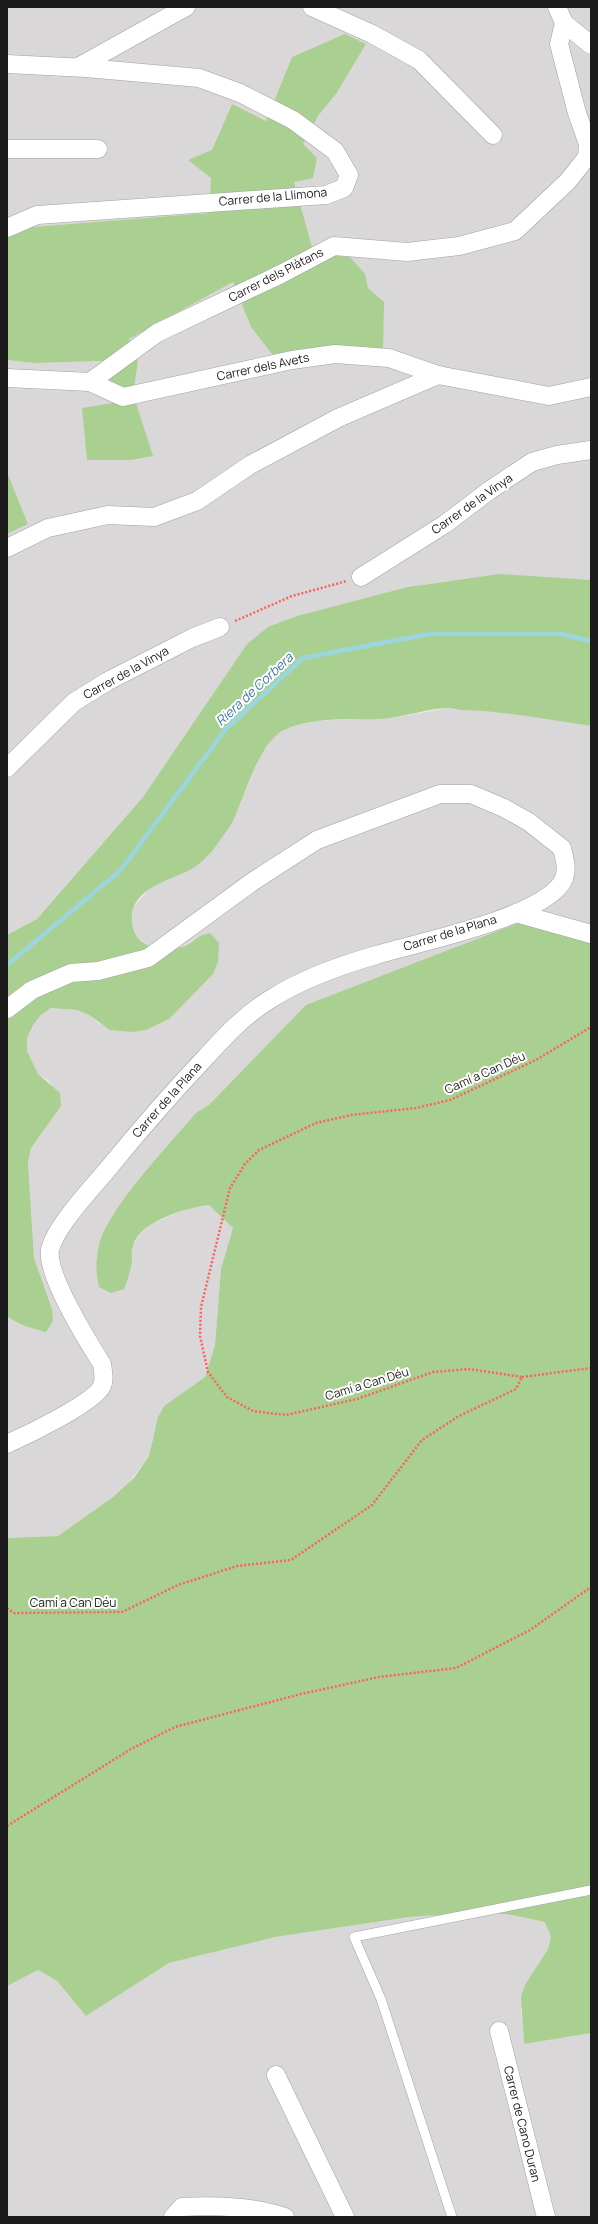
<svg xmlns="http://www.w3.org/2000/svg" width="598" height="2224" font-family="Manrope,sans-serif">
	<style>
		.residential { fill: #d9d7d7 }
		.forest { fill: #a9d090 }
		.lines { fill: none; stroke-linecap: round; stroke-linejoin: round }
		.stream { stroke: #9bd6df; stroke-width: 4.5 }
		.lane-casing { stroke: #a2a2a2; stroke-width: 10 }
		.street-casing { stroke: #a2a2a2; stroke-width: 19 }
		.path { stroke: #ff605e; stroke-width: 2.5; stroke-dasharray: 2 2; stroke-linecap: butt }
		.lane { stroke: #fff; stroke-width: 9 }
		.street { stroke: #fff; stroke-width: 18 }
		.labels { text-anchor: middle; stroke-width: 4; stroke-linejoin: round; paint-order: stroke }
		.street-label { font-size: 12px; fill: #1b1b1b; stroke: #fff }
		.water-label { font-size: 13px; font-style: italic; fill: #3c78a0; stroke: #fff }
	</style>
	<rect width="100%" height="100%" fill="#ede7df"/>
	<!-- residential -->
	<g class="residential">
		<polygon points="7,7 591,7 591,580 486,576 426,584 324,609 268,627 247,644 143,797 37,919 7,935 7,534 28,524 7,472 7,360 35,363 102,361 113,403 88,460 130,460 139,419 133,394 138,362 129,339 233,282 251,327 384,302 368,288 365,274 314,254 294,182 302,144 318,116 336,94 366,44 314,49 292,57 266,121 232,104 212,150 210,213 19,228 7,236"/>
		<polygon points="449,708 499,711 591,726 591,944 574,935 209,1105 196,1113 112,1216 99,1243 96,1260 129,1275 133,1245 141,1233 152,1224 194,1206 209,1204 233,1228 221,1269 215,1345 205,1377 164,1406 158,1417 149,1456 124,1489 58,1536 7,1538 7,1316 21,1323 47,1296 34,1258 28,1162 31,1148 61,1106 49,1081 38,1074 27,1051 27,1038 33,1025 41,1015 51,1008 77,1010 89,1015 99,1024 133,1032 146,1030 169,1019 198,936 187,944 174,949 160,949 146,944 136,936 131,922 133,908 151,887 207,857 233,821 260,757 275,735 286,729 312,721 392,718"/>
		<polygon points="484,1912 512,1915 545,1922 551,1937 548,1949 541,1961 521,2010 524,2044 591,2033 591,2217 7,2217 7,1986 38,1970 57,1981 86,2016 169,1963 275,1937 409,1917"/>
	</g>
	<!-- forest -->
	<g class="forest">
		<polygon points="345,34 366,44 336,94 318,116 303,144 317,158 313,178 294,182 314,254 350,257 365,274 368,288 384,302 383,351 325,348 272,354 251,327 233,282 129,339 138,362 133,394 153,456 130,460 87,460 82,408 113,403 102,361 35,363 7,360 7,236 19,228 209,213 211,178 188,160 212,150 232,104 266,121 292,57"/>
		<polygon points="7,472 28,524 7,534"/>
		<path d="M 499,574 L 591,580 L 591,726 C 548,720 506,711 462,710 C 458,710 453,708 449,708 C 426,708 403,718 380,719 C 349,720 313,716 284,730 C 259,742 245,796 233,821 C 229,828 223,836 218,843 C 210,855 199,866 186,872 C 160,883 122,894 134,931 C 140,950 171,952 187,945 C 197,939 196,936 210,933 L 219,943 L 218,962 L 213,974 L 169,1019 L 146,1030 L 133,1032 L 110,1030 L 89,1015 L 77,1010 L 51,1008 L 41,1015 L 33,1025 L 27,1038 L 27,1051 L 38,1074 L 60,1093 L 61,1106 L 31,1148 L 28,1162 L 34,1258 L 52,1309 L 53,1321 L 46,1332 C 33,1329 17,1324 7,1316 L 7,935 L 37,919 L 143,797 L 247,644 L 268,627 L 297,616 L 408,587 Z"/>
		<path d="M 521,922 L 574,935 L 591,944 L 591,2033 L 524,2044 L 521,1997 L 525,1985 L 548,1949 L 551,1937 L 545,1922 L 512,1915 L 484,1912 L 409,1917 L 275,1937 L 169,1963 L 86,2016 L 57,1981 L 38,1970 L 7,1986 L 7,1538 L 58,1536 L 113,1497 L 134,1478 L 149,1456 L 158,1417 L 164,1406 L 205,1377 L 215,1345 L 221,1269 L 233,1228 L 209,1205 C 188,1207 138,1222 133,1246 C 131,1251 132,1256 132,1261 C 130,1271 128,1280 124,1289 L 111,1293 L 99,1287 C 96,1272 95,1260 99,1245 C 109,1207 169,1145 196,1113 L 209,1105 L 306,1005 Z"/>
	</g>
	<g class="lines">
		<!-- stream -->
		<polyline class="stream" points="7,965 120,871 225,730 303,658 429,634 561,634 591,641"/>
		<defs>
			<polyline id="lane" points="452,2217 381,1999 354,1937 591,1890"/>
			<g id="street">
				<polyline points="312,7 372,34 419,60 493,135"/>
				<polyline points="557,7 564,23 591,45"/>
				<polyline points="7,64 86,68 199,78 240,93 293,120 335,151 349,175 344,188 326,195 37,215 7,228"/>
				<polyline points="78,67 186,7"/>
				<polyline points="7,149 98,149"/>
				<polyline points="7,378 90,382 157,333 281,274 334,246 407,252 459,246 515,231 568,181 587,157 588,144 577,113 559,44 564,23"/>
				<polyline points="90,382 123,397 292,360 335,354 389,358 438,375"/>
				<polyline points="7,548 48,528 108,515 154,517 197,501 250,465 338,418 438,375 549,396 591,387"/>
				<polyline points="361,577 445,524 490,490 532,462 557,455 591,450"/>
				<polyline points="7,768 74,702 108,681 192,638 220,627"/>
				<polyline points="516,913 591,934"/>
				<path d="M 7,1009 L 32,990 L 71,973 L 98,971 L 148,958 L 252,882 L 317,840 L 440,794 L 471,794 L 504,808 L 529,822 L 562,848 C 565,860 569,873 561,884 C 535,919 420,942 376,955 C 342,965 304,978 274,997 C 246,1013 225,1036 204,1059 C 170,1095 138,1132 107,1170 C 91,1189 55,1227 50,1250 C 46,1274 88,1342 102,1364 C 103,1372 105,1379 102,1386 C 94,1403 27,1435 7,1444"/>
				<polyline points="499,2031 546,2217"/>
				<polyline points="276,2075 345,2217"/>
				<path d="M 173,2217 L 182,2207 C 216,2205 252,2206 285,2217"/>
			</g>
		</defs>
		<!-- lane casing -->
		<use href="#lane" class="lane-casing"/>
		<!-- street casing -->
		<use href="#street" class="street-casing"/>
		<!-- path -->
		<g class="path">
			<polyline points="235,621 292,596 347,581"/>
			<polyline points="522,1377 591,1368"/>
			<polyline points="7,1608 14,1613 122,1612 178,1585 237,1566 291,1560 372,1505 422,1440 459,1416 516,1389 522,1377 469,1369 433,1372 357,1399 286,1415 253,1411 227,1397 208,1372 200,1336 201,1307 230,1188 245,1164 259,1150 316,1123 351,1115 416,1108 450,1100 536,1060 591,1027"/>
			<polyline points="7,1826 131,1749 175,1727 301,1694 379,1677 456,1668 530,1630 591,1587"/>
		</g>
		<!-- lane -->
		<use href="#lane" class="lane"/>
		<!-- street -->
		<use href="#street" class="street"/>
	</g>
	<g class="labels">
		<!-- street labels -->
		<g class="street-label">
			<text transform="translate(273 197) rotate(-5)" y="4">Carrer de la Llimona</text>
			<text transform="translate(276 275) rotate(-27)" y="4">Carrer dels Plàtans</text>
			<text transform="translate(263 367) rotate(-12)" y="4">Carrer dels Avets</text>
			<text transform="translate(472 504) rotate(-35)" y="4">Carrer de la Vinya</text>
			<text transform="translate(126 673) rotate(-29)" y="4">Carrer de la Vinya</text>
			<text transform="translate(450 933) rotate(-17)" y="4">Carrer de la Plana</text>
			<text transform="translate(485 1073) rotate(-24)" y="4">Camí a Can Déu</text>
			<text transform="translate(167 1100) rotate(-48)" y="4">Carrer de la Plana</text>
			<text transform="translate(367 1384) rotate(-17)" y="4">Camí a Can Déu</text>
			<text x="73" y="1607">Camí a Can Déu</text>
			<text transform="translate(522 2124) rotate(76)" y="4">Carrer de Cano Duran</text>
		</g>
		<!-- water labels -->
		<g class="water-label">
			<text transform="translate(254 689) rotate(-43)" y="5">Riera de Corbera</text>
		</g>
	</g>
	<!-- border -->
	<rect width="598" height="2224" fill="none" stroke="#1b1b1b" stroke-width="16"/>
</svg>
